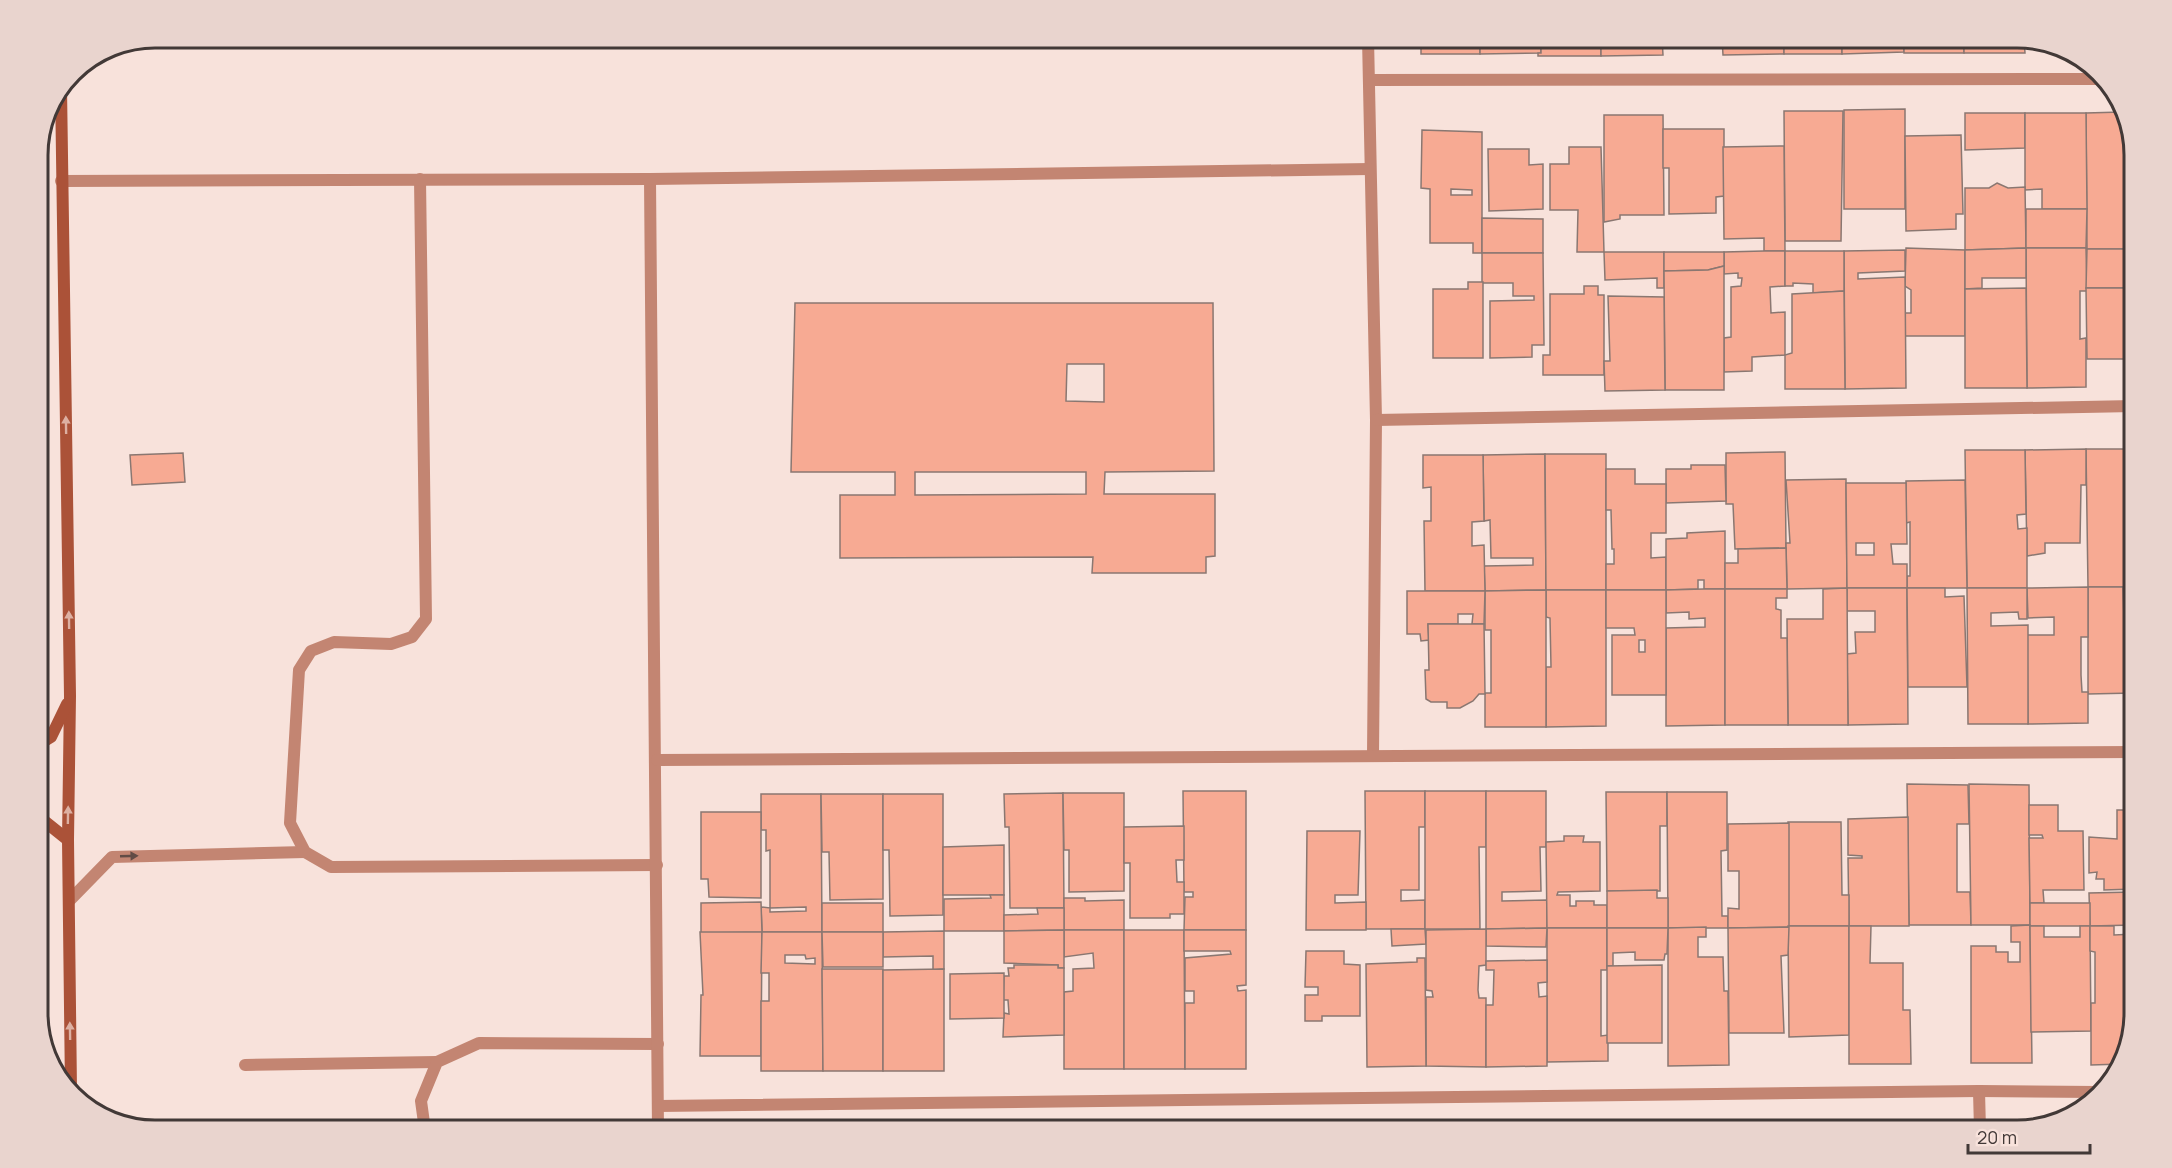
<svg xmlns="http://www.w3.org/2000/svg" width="2172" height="1168" font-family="Manrope,sans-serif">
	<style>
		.building { fill: #f7aa93; stroke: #8a7771; stroke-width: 1.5; fill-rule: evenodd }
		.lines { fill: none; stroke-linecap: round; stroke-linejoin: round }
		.lane { stroke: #c38572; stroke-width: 12 }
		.street { stroke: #c38572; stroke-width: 12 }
		.secondary { stroke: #ab5238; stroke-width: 12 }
		.oneway { fill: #ddb0a2 }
		.oneway2 { fill: #624c46 }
		.rim { fill: none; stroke: #423937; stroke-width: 3 }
	</style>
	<rect width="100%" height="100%" fill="#f8e2db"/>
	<!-- building -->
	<g class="building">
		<rect x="1421" y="38" width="59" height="16"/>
		<polygon points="1480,38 1541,38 1541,53 1480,54"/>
		<polygon points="1541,38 1601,38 1601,56 1538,56 1538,53 1541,53"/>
		<polygon points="1601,38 1662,38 1663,55 1601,56"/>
		<polygon points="1722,38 1784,38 1784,54 1723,55"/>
		<rect x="1784" y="38" width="58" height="16"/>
		<polygon points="1842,38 1904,38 1904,52 1842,54"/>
		<rect x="1904" y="38" width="60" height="15"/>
		<polygon points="1964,38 2024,39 2025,53 1964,53"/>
		<polygon points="1905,109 1905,209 1844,209 1844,110"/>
		<polygon points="1784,111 1843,111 1841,241 1785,241"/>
		<polygon points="2122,112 2134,148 2134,249 2087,249 2086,113"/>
		<polygon points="1965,113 2025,113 2025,148 1965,150"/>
		<polygon points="2025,113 2086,113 2087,209 2042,209 2042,189 2025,190"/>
		<polygon points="1604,115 1663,115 1664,215 1620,215 1620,219 1604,222"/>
		<polygon points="1663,129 1724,129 1724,196 1716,197 1716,213 1669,214 1669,168 1663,168"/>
		<path d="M 1422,130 L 1482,132 L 1482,253 L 1473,253 L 1473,243 L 1430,243 L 1430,189 L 1421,188 ZM 1451,189 L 1472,190 L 1472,195 L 1451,195 Z"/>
		<polygon points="1961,135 1963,214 1956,214 1956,229 1906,231 1905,136"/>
		<polygon points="1784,146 1785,251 1764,251 1764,238 1724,239 1723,147"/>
		<polygon points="1569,147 1601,147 1604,252 1577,252 1578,210 1550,210 1550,164 1569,164"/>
		<polygon points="1488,149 1529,149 1529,165 1543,164 1543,209 1489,211"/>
		<polygon points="1997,183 2008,188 2025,187 2026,248 1965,250 1965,188 1989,188"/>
		<polygon points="2026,209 2087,209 2086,248 2026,248"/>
		<polygon points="1482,218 1543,219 1543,253 1482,253"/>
		<polygon points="1906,248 1965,250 1965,336 1905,336 1905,313 1911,313 1911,290 1905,286"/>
		<polygon points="2026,248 2086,248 2087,291 2080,291 2080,339 2086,338 2086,387 2027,388"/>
		<polygon points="2026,248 2026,278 1982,278 1982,288 1965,289 1965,250"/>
		<polygon points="2087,249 2134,249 2134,288 2086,288"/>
		<polygon points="1905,250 1905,271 1858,273 1858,279 1905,277 1906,388 1845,389 1844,251"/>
		<polygon points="1764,251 1785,251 1785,286 1770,287 1771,313 1785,312 1785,355 1752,357 1752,371 1724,372 1724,338 1731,337 1731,287 1741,286 1742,278 1738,278 1738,273 1724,274 1724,252"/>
		<polygon points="1785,251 1844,251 1844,291 1813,293 1813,284 1793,283 1793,286 1785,286"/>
		<polygon points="1604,252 1664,252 1664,288 1657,288 1657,278 1605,280"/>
		<polygon points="1664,252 1724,252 1724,266 1708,270 1664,271"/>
		<polygon points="1482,253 1543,253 1544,345 1532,345 1532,357 1490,358 1490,301 1534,300 1534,296 1513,296 1513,283 1482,283"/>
		<polygon points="1724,266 1724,390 1665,390 1664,271 1708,270"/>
		<polygon points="1468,282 1483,282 1483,358 1433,358 1433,289 1468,289"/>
		<polygon points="1584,286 1598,286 1598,295 1604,295 1604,375 1543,375 1543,355 1550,355 1550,294 1584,294"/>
		<polygon points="2026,288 2027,388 1965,388 1965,289"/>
		<polygon points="2086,288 2134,288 2134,359 2087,359"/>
		<polygon points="1844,291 1845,389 1785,389 1785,355 1792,353 1792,294"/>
		<polygon points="1608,296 1664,297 1665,390 1605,391 1604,361 1610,361"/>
		<path d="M 795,303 L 1213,303 L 1214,471 L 1105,472 L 1104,494 L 1215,494 L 1215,556 L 1206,557 L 1206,573 L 1092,573 L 1093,557 L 840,558 L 840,495 L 895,495 L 895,472 L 791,472 ZM 1067,364 L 1104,364 L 1104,402 L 1066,401 ZM 915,472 L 1086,472 L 1086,494 L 915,495 Z"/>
		<polygon points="2086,449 2134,449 2134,587 2088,587"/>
		<polygon points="2086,449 2086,485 2081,485 2080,543 2045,543 2045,553 2027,556 2025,450"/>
		<polygon points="1965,450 2025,450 2026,514 2017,515 2018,529 2027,528 2027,588 1967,588"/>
		<polygon points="1785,452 1786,548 1735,549 1733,504 1726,504 1726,453"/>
		<polygon points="183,453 185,482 132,485 130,455"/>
		<polygon points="1545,454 1546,590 1485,591 1484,566 1533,565 1533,558 1491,558 1490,520 1484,521 1483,455"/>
		<polygon points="1545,454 1606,454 1606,590 1546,590"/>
		<polygon points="1423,455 1483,455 1484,521 1472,522 1472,546 1484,545 1485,591 1425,591 1424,521 1431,521 1431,487 1423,488"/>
		<polygon points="1691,465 1725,465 1726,501 1666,503 1666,469 1691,469"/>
		<polygon points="1606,469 1635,469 1635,484 1666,484 1666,533 1651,533 1651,558 1666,557 1666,590 1606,590 1606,564 1614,564 1614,549 1612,549 1611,510 1606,510"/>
		<polygon points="1846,479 1847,588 1787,589 1786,543 1790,543 1786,480"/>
		<polygon points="1965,480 1967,588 1907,588 1907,576 1910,576 1910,522 1906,523 1906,481"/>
		<path d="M 1846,483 L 1906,483 L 1907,544 L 1891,544 L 1893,564 L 1907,564 L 1907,588 L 1847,588 ZM 1874,543 L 1874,555 L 1856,555 L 1856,543 Z"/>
		<polygon points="1725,531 1725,589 1704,589 1704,580 1698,580 1698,589 1666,590 1666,539 1687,538 1687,533"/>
		<polygon points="1786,548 1787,589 1725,589 1725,563 1738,563 1738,549"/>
		<polygon points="2088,587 2123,587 2124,619 2134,619 2134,693 2088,694"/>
		<polygon points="2088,587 2088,637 2081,637 2081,675 2082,692 2088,692 2088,723 2028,724 2027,635 2054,635 2054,617 2028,618 2027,588"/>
		<polygon points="1847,588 1907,588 1908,724 1848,725 1847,654 1856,653 1855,632 1875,632 1875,611 1847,611"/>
		<polygon points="1847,588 1848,725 1788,725 1787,619 1823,619 1823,589"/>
		<polygon points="1907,588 1945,588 1945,597 1964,596 1967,687 1908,687"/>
		<polygon points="1967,588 2027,588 2027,619 2019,619 2018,612 1991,613 1991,626 2028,625 2028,724 1968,724"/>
		<polygon points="1704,589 1725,589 1725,725 1666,726 1666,628 1705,627 1705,618 1689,619 1689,612 1666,613 1666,590"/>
		<polygon points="1725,589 1787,589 1787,598 1776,598 1776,609 1781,610 1781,638 1787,638 1788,725 1725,725"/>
		<polygon points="1546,590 1606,590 1606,726 1546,727 1546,667 1551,667 1550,618 1546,617"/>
		<polygon points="1546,590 1546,727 1485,727 1485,693 1491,693 1491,630 1485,630 1485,591"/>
		<path d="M 1606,590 L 1666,590 L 1666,695 L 1612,695 L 1612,635 L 1635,635 L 1634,628 L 1606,628 ZM 1639,640 L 1645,640 L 1645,652 L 1639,652 Z"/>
		<polygon points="1407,591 1485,591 1484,624 1472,624 1473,614 1458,614 1458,624 1428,624 1429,640 1421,641 1420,634 1407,634"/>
		<polygon points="1428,624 1484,624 1485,694 1479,694 1473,701 1460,708 1447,708 1447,702 1431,702 1426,699 1425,670 1429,670"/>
		<polygon points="1907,784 1968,785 1969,824 1957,824 1957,892 1970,892 1971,925 1909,925"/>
		<polygon points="1969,784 2029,785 2030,925 1971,925"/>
		<polygon points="1183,791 1246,791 1246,930 1184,930 1185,897 1193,897 1193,892 1184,892"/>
		<polygon points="1365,791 1425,791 1425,827 1419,827 1419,890 1401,890 1401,901 1425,900 1425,929 1366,929"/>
		<polygon points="1425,791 1486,791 1486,847 1479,847 1480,929 1425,929"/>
		<polygon points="1486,791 1546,791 1546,847 1540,847 1541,891 1502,892 1502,901 1547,900 1547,928 1486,929"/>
		<polygon points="1606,792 1667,792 1667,826 1660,826 1660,891 1607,891"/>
		<polygon points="1667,792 1727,792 1727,850 1721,851 1722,916 1728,916 1728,928 1668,928"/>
		<polygon points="1063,793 1064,908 1010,908 1009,827 1005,827 1004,794"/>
		<polygon points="1063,793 1124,793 1124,891 1069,892 1069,850 1064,850"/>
		<path d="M 761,794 L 821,794 L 822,932 L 762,932 L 761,907 L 770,908 L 770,850 L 766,851 L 766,830 L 761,830 ZM 806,907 L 806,911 L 770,912 L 770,908 Z"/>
		<polygon points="821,794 883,794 883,899 830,900 829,852 822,852"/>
		<polygon points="883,794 943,794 943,915 890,916 889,850 883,850"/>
		<polygon points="2029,805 2058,805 2058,831 2083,831 2084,890 2043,890 2044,903 2030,903 2029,838 2043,838 2042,835 2029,835"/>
		<polygon points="2117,810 2134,810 2134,889 2104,890 2104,879 2096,879 2097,872 2089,873 2089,837 2117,839"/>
		<polygon points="701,812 761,812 761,898 709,897 708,879 701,879"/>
		<polygon points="1908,817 1909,926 1849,926 1848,858 1862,858 1862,856 1848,855 1848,819"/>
		<polygon points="1788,822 1841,822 1842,895 1849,895 1849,926 1788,926"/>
		<polygon points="1789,823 1789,927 1728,928 1728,908 1739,909 1739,871 1728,871 1728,824"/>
		<polygon points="1184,826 1184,860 1176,860 1177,882 1184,882 1184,914 1170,914 1170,918 1130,918 1130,863 1124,863 1124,827"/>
		<polygon points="1307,831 1360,831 1358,895 1335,895 1335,903 1366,902 1366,930 1306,930"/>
		<polygon points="1564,836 1584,836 1583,842 1600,842 1600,891 1558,892 1557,895 1570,895 1570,906 1576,906 1576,901 1594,901 1594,905 1607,905 1607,928 1547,928 1546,842 1564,841"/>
		<polygon points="1004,845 1004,895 943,895 943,847"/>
		<polygon points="1657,890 1657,898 1668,898 1668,928 1607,928 1607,891"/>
		<polygon points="2134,892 2134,925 2090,926 2089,893"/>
		<polygon points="1004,895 1004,931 944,931 944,899 991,898 990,895"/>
		<polygon points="1064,898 1085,898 1085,901 1124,900 1124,930 1064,930"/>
		<polygon points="761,902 762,932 701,933 701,903"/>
		<rect x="822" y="903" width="61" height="29"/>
		<rect x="2030" y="903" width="60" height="23"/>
		<polygon points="1037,908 1064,908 1064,930 1004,931 1004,915 1038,914"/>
		<polygon points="2030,925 2032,1063 1971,1063 1971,946 1996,946 1996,952 2008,952 2008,962 2020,962 2020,942 2011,942 2011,926"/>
		<polygon points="1788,926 1849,926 1849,1035 1789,1037"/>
		<polygon points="1849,926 1871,926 1870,963 1903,963 1903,1010 1910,1010 1911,1064 1849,1064"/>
		<polygon points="2030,926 2044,926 2044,937 2080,937 2080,926 2090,926 2091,1031 2031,1032"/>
		<polygon points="2090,926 2114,926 2114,935 2134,934 2134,1013 2122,1064 2091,1065 2091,1003 2095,1003 2095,952 2090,951"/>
		<polygon points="1706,927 1706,937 1698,937 1698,957 1723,957 1724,991 1728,991 1729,1065 1668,1066 1668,928"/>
		<polygon points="1789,927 1788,955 1781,956 1784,1033 1729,1033 1728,928"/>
		<polygon points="1547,928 1607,928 1607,970 1601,970 1601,1036 1608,1035 1608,1061 1547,1062"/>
		<polygon points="1547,928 1546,947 1486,946 1486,929"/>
		<polygon points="1607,928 1668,928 1667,954 1665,954 1664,960 1635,960 1635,952 1613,953 1613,966 1607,966"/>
		<polygon points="1391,929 1425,929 1426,944 1392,946"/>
		<polygon points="1486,929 1486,965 1479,966 1478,990 1479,998 1486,998 1486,1067 1426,1066 1426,997 1433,997 1432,991 1426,990 1426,930"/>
		<polygon points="1064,930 1124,930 1124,1069 1064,1069 1064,992 1073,991 1073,969 1094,968 1093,953 1064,957"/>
		<polygon points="1064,930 1064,968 1058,968 1058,965 1004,963 1004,931"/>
		<polygon points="1124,930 1184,930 1185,1069 1124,1069"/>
		<polygon points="1184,930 1246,930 1246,985 1237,986 1238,991 1246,990 1246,1069 1185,1069 1185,1003 1194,1003 1194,991 1185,991 1185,958 1231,954 1230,951 1184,951"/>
		<polygon points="944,931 944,969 933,970 933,956 883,957 883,932"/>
		<polygon points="700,932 762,932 761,1056 700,1056 701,995 703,995"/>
		<path d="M 762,932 L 822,932 L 823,1071 L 761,1071 L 761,1001 L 769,1001 L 769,973 L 761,973 ZM 785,955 L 805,955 L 806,959 L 815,958 L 815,964 L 785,963 Z"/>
		<polygon points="822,932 883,932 883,967 823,967"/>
		<polygon points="1306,951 1344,951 1344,964 1360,965 1360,1016 1322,1016 1322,1021 1305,1021 1305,995 1318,995 1318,987 1305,987"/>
		<polygon points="1417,958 1425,958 1426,1066 1367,1067 1366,964 1417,962"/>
		<polygon points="1547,960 1547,982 1538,983 1539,997 1547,996 1547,1066 1486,1067 1486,1005 1493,1005 1494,970 1486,970 1486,961"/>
		<polygon points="1014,965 1058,965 1058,968 1064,968 1064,1035 1003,1037 1004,1013 1009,1014 1008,1000 1003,1000 1004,976 1009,976 1008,968 1014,968"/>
		<polygon points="1662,965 1662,1043 1607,1043 1607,966"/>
		<polygon points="822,969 883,969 883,1071 823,1071"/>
		<polygon points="944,969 944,1071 883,1071 883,970"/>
		<polygon points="1004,973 1004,1018 950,1019 950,974"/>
		<polygon points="1729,1125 1729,1130 1669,1130 1668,1128"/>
		<polygon points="1488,1126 1488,1130 1426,1129 1426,1127"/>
		<rect x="1488" y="1126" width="60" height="4"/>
		<rect x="1186" y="1128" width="60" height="2"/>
		<rect x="1548" y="1128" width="60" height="2"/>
		<polygon points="1366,1129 1366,1130 1290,1130"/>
	</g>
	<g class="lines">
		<!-- lane -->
		<g class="lane">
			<polyline points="420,179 426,619 412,637 391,644 334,642 311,651 299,670 290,823 305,852 331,867 657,865"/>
			<polyline points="245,1065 437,1062"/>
			<polyline points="425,1130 421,1101 437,1062 479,1043 658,1044"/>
		</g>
		<!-- street -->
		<g class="street">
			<polyline points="1368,38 1376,420 1373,755"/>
			<polyline points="1369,80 2103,79"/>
			<polyline points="650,179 658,1130"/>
			<polyline points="61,181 650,179 1370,169"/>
			<polyline points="1376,420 2134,406"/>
			<polyline points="657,760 2134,752"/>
			<polyline points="69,901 112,857 305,852"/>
			<polyline points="1979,1091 1980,1130"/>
			<polyline points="658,1106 1979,1091 2097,1092"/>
		</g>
		<!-- secondary -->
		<g class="secondary">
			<polyline points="61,88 70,696 68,840 71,1090"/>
			<polyline points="38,745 51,737 67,704"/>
			<polyline points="38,816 68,840"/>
		</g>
	</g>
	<!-- one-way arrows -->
	<defs><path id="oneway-solid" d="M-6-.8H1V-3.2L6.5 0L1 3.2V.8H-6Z" transform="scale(1.5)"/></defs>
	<g class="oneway">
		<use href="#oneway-solid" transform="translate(66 425) rotate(-91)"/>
		<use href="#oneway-solid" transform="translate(69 620) rotate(-91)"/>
		<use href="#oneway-solid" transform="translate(68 815) rotate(-89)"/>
		<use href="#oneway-solid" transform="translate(70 1031) rotate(-91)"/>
	</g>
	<use class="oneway2" href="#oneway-solid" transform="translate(129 856) rotate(-2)"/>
	<!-- crop -->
	<path d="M0 0H2172V1168H0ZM155 48H2017A107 107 0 0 1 2124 155V1013A107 107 0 0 1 2017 1120H155A107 107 0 0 1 48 1013V155A107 107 0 0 1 155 48Z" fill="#e9d4ce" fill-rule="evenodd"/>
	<path class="rim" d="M155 48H2017A107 107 0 0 1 2124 155V1013A107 107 0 0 1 2017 1120H155A107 107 0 0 1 48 1013V155A107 107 0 0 1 155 48Z"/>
	<!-- scale -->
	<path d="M1968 1144v9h122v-9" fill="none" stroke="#423937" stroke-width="3"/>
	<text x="1977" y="1144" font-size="18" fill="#423937" stroke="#f8e2db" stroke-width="4.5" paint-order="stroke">20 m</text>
</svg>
